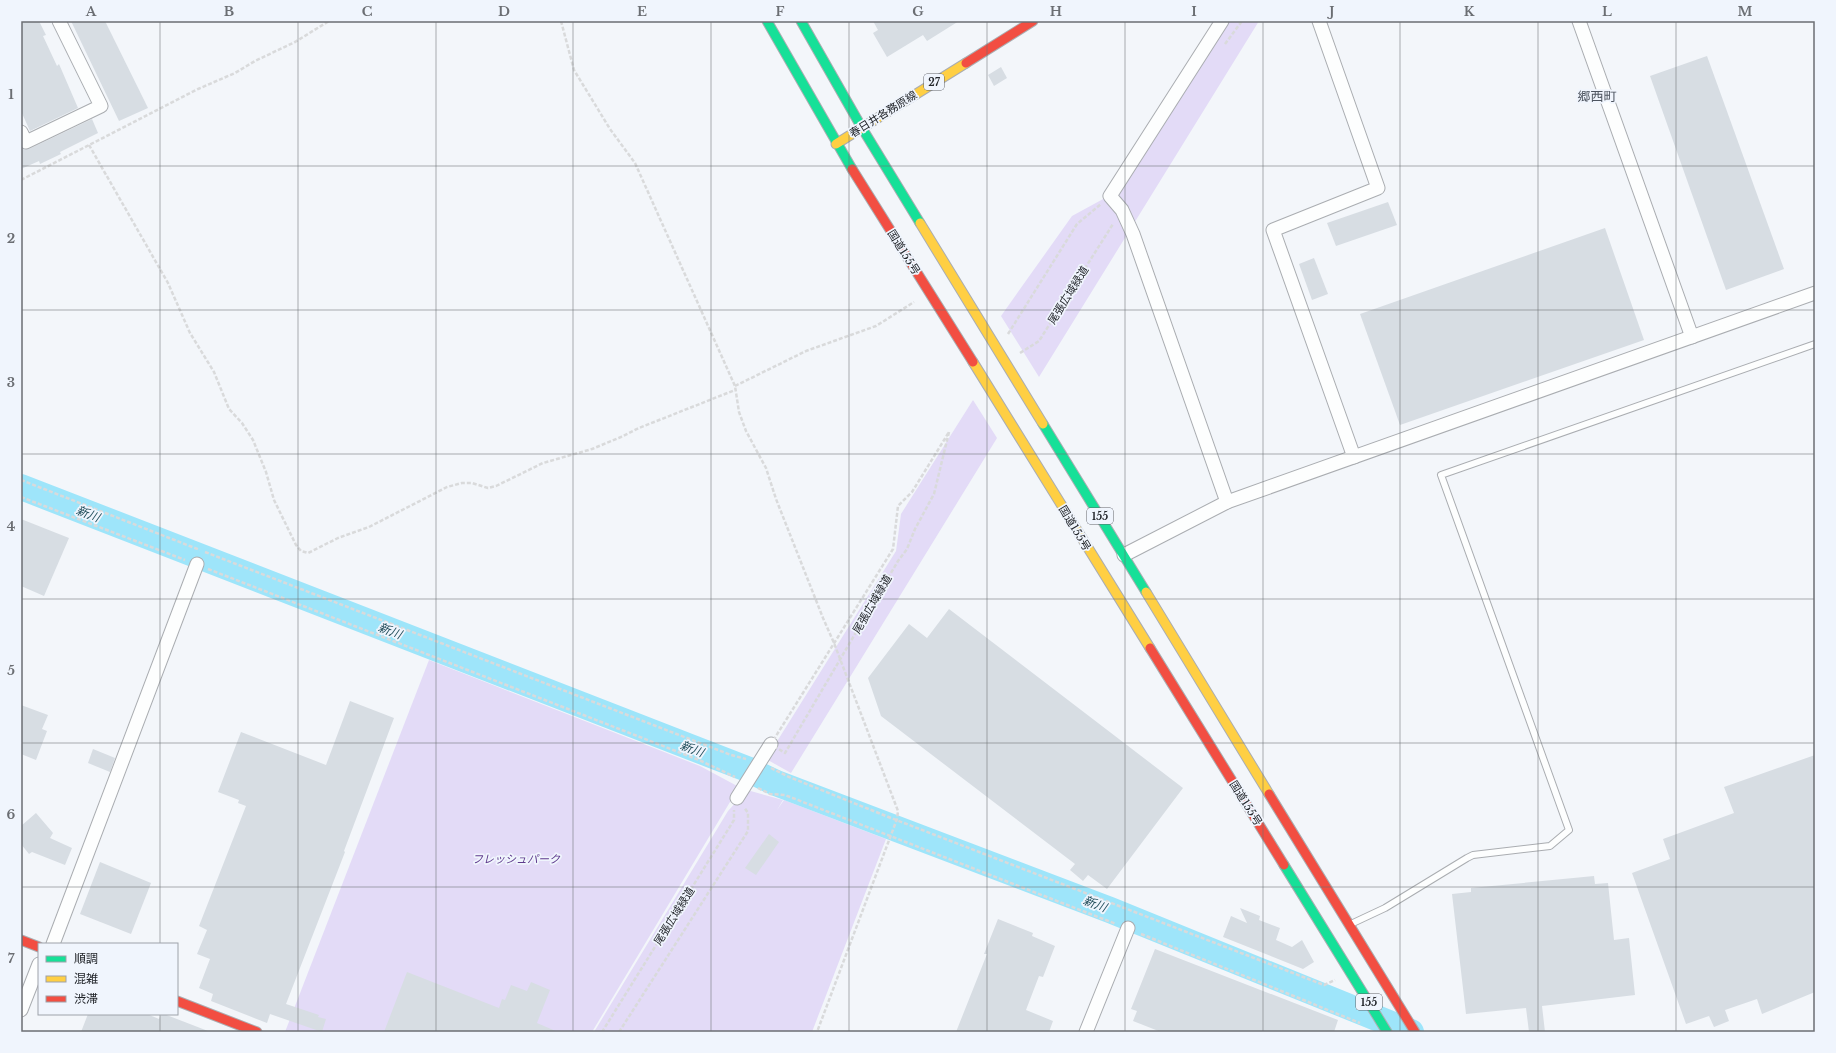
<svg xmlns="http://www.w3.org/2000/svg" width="1836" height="1053" font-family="'Libre Baskerville','Noto Sans JP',serif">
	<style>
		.green { fill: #e3dbf7 }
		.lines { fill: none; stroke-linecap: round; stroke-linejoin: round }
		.river { stroke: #9ee5fa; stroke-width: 26 }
		.building { fill: #d7dde3 }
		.lane-casing { stroke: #aaadb1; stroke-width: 8 }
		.street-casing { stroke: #aaadb1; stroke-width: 15 }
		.fast-casing { stroke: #aaadb1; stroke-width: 11 }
		.slow-casing { stroke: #aaadb1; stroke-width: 11 }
		.jam-casing { stroke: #aaadb1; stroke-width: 11 }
		.path { stroke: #d9dadb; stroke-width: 2.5; stroke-dasharray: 4 2; stroke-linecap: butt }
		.lane { stroke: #fdfefe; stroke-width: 6 }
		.street { stroke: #fdfefe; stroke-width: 13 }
		.fast { stroke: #16e098; stroke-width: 9 }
		.slow { stroke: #ffcf43; stroke-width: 9 }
		.jam { stroke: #f24e42; stroke-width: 9 }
		.grid { fill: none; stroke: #6b6e73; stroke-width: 1; stroke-opacity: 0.55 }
		.labels { text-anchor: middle; stroke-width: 3.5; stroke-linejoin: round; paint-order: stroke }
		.shield { fill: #f0f5fd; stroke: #606369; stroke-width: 1 }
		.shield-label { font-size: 10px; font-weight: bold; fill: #22252a }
		.street-label { font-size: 11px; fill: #22252a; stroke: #f0f5fd }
		.park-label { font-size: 11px; font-style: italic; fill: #5e3a8d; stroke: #f0f5fd }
		.water-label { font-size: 12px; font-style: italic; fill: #234f5c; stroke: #f0f5fd }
		.quarter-label { font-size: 13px; fill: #4d545f; stroke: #f0f5fd }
		.neatline { fill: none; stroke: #6b6e73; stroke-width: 1.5 }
		.grid-label { font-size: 13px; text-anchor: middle; font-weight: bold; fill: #6b6e73 }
	</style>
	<rect width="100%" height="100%" fill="#f3f6fa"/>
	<!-- green -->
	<g class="green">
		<polygon points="1225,21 1259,21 1039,377 1001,316 1072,216 1116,192"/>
		<polygon points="973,400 997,438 791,773 766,759 896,551 901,514"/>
		<polygon points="429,660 700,766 739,787 592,1032 285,1032"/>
		<polygon points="747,790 783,800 777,810 784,800 886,839 812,1032 594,1032 728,811"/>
	</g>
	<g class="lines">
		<!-- river -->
		<polyline class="river" points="21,487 747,769 776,783 1110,910 1411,1032"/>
	</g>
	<!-- building -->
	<g class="building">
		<polygon points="21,21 39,21 46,35 43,36 57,66 59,64 78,108 30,131 21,111"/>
		<polygon points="71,21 105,21 148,108 119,121"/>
		<polygon points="873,21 959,21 927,41 923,35 887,57 873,33 878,30"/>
		<polygon points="1707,56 1784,269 1726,290 1650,76"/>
		<polygon points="1001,67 1007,78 994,86 988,75"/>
		<polygon points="92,119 98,133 60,152 61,154 40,164 39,161 21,169 21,148 29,149"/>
		<polygon points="1388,202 1397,225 1336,246 1327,223"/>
		<polygon points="1605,228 1644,340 1400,425 1360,314"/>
		<polygon points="1314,258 1328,294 1312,300 1299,264"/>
		<polygon points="21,519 69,538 44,596 21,586"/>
		<polygon points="949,609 1183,788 1107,889 1088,875 1083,881 1070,870 1075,864 881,716 868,678 909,624 927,638"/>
		<polygon points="350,701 394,718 344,851 345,852 286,1004 319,1015 318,1017 326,1019 322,1032 270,1014 267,1023 211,1001 213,994 199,988 210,959 197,954 207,930 199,926 246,806 238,803 239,800 218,792 241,732 326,765"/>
		<polygon points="21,705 48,715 42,729 47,731 36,760 21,754"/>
		<polygon points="93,749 115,758 110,772 88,763"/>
		<polygon points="1815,755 1815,992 1762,1014 1757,999 1725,1010 1729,1021 1714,1027 1709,1016 1686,1024 1632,873 1670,859 1663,839 1734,813 1724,787"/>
		<polygon points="36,813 53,833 50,838 72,848 65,865 32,852 29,854 21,844 21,826"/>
		<polygon points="769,834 779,842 756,875 745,868"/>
		<polygon points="100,862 151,883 131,934 80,914"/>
		<polygon points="1594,876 1595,884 1608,883 1614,940 1629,938 1635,995 1542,1006 1545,1032 1529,1032 1526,1008 1466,1014 1452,894 1471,892 1471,888"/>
		<polygon points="1240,908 1260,916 1259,920 1280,928 1276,940 1292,947 1302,940 1314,962 1303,969 1223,937 1231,916 1247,923"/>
		<polygon points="998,919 1033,933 1032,936 1055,946 1043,977 1039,976 1026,1010 1053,1021 1049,1032 956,1032 987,954 984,954"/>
		<polygon points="1155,949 1338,1020 1334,1032 1161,1032 1133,1021 1137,1011 1131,1009"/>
		<polygon points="407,972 499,1008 502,999 505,1000 511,985 527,991 531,982 550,990 537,1023 558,1032 384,1032"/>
		<polygon points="88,1014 147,1014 159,1019 161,1014 164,1014 208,1031 81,1032"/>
	</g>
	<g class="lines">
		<defs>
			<polyline id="lane" points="1353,923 1385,908 1467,858 1473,855 1550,846 1569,830 1441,475 1815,344"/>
			<g id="street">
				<polyline points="1222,21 1110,196 1122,210 1133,234 1227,502"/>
				<polyline points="1319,21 1378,188 1273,230 1354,457"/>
				<polyline points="1579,21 1692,337"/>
				<polyline points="21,132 26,142 101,106 59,21"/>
				<polyline points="1124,555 1227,502 1815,293"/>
				<polyline points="737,798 771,744"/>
				<polyline points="53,944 197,564"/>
				<polyline points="21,1010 39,964"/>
				<polyline points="1086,1032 1128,928"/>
			</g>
			<g id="fast">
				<polyline points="767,21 852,169"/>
				<polyline points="801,21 862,128 920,223"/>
				<polyline points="1043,424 1146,592"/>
				<polyline points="1284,865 1387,1032"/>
			</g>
			<g id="slow">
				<polyline points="836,144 966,63"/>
				<polyline points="920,223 1043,424"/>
				<polyline points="973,362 1150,648"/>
				<polyline points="1146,592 1269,794"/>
			</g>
			<g id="jam">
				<polyline points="966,63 1033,21"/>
				<polyline points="852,169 973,362"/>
				<polyline points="1150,648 1284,865"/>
				<polyline points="1269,794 1415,1032"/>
				<polyline points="21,940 39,947"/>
				<polyline points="177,1001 257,1032"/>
			</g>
		</defs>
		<!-- lane casing -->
		<use href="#lane" class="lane-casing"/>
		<!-- street casing -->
		<use href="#street" class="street-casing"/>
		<!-- fast casing -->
		<use href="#fast" class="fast-casing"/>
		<!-- slow casing -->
		<use href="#slow" class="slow-casing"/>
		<!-- jam casing -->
		<use href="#jam" class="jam-casing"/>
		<!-- path -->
		<g class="path">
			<polyline points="561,21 574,70 610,129 635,163 735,386 739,412 746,431 766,468 776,499 823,618 834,643 898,811 897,819 817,1032"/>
			<polyline points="1225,44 1242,21"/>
			<polyline points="89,145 168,283 190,333 214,372 229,409 242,423 253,440 266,472 274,500 296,545 301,551 308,553 338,538 369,527 447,487 462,483 472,483 488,488 496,486 543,463 592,449 621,437 639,428 735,390"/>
			<polyline points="21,180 198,89 235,73 255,61 295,42 329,21"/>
			<polyline points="1008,334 1077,224 1101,204"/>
			<polyline points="1020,353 1039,341 1113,224"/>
			<polyline points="735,386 806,351 876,326 914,302"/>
			<polygon points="949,432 934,494 915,529 907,549 898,561 785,753 771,744 893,549 898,506 912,492"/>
			<polyline points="21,480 200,550"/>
			<polyline points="21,497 185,560"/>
			<polyline points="205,552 731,755 746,759"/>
			<polyline points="208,569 699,760 735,777"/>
			<polyline points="771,768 789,777 891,818 1324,985 1335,980"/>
			<polyline points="758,788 770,794 785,795 1116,924"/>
			<polyline points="1141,934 1360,1023"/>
			<polyline points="602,1032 734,820 734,810"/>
			<polyline points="619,1032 748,831 748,813 744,807"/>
		</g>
		<!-- lane -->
		<use href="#lane" class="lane"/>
		<!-- street -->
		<use href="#street" class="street"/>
		<!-- fast -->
		<use href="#fast" class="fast"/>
		<!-- slow -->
		<use href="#slow" class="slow"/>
		<!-- jam -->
		<use href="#jam" class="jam"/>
	</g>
	<!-- grid -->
	<path class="grid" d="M 160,21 L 160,944M 298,21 L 298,1032M 436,21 L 436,1032M 573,21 L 573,1032M 711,21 L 711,1032M 849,21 L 849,1032M 987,21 L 987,1032M 1125,21 L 1125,1032M 1263,21 L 1263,1032M 1400,21 L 1400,1032M 1538,21 L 1538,1032M 1676,21 L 1676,1032M 21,166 L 1815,166M 21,310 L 1815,310M 21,454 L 1815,454M 21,599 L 1815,599M 21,743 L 1815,743M 21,887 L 1815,887M 160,1014 L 160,1032"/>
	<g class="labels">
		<!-- shield labels -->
		<g class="shield">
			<rect x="924" y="74" width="20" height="16" rx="3"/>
			<rect x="1087" y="508" width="26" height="16" rx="3"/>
			<rect x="1356" y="994" width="26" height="16" rx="3"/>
		</g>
		<g class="shield-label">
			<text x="934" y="86">27</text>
			<text x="1100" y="520">155</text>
			<text x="1369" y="1006">155</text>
		</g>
		<!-- street labels -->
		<g class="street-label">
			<text transform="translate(883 114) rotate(-32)" y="4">春日井各務原線</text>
			<text transform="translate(904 252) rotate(58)" y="4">国道155号</text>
			<text transform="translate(1068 295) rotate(-58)" y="4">尾張広域緑道</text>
			<text transform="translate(1075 528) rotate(59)" y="4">国道155号</text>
			<text transform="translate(872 604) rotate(-60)" y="4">尾張広域緑道</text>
			<text transform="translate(1246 803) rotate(58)" y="4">国道155号</text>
			<text transform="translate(674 916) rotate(-58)" y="4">尾張広域緑道</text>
		</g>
		<!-- park labels -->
		<g class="park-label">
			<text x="516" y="863">フレッシュパーク</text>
		</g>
		<!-- water labels -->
		<g class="water-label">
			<text transform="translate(88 514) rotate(21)" y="4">新川</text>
			<text transform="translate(390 631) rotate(21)" y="4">新川</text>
			<text transform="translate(692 749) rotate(21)" y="4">新川</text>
			<text transform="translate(1095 904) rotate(21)" y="4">新川</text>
		</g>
		<!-- quarter labels -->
		<g class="quarter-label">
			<text x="1597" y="101">郷西町</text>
		</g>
	</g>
	<!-- border -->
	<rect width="1836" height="1053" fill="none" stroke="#f0f5fd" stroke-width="44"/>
	<!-- legend -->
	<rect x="38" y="943" width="140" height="72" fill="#f0f5fd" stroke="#9ea2a9"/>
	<rect x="46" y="956" width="20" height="6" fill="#16e098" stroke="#9ea2a9"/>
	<text x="74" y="963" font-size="12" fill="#22252a">順調</text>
	<rect x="46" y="976" width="20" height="6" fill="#ffcf43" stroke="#9ea2a9"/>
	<text x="74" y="983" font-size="12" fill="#22252a">混雑</text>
	<rect x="46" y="996" width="20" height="6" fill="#f24e42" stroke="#9ea2a9"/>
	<text x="74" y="1003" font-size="12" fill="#22252a">渋滞</text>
	<rect x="22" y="22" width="1792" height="1009" class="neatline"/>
	<g class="grid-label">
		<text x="91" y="16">A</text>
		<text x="229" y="16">B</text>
		<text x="367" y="16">C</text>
		<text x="504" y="16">D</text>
		<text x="642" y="16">E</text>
		<text x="780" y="16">F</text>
		<text x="918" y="16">G</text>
		<text x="1056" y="16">H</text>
		<text x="1194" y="16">I</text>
		<text x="1332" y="16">J</text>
		<text x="1469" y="16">K</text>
		<text x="1607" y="16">L</text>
		<text x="1745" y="16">M</text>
		<text x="11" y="99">1</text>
		<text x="11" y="243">2</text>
		<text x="11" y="387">3</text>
		<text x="11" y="531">4</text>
		<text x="11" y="675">5</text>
		<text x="11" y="819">6</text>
		<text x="11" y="963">7</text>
	</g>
</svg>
